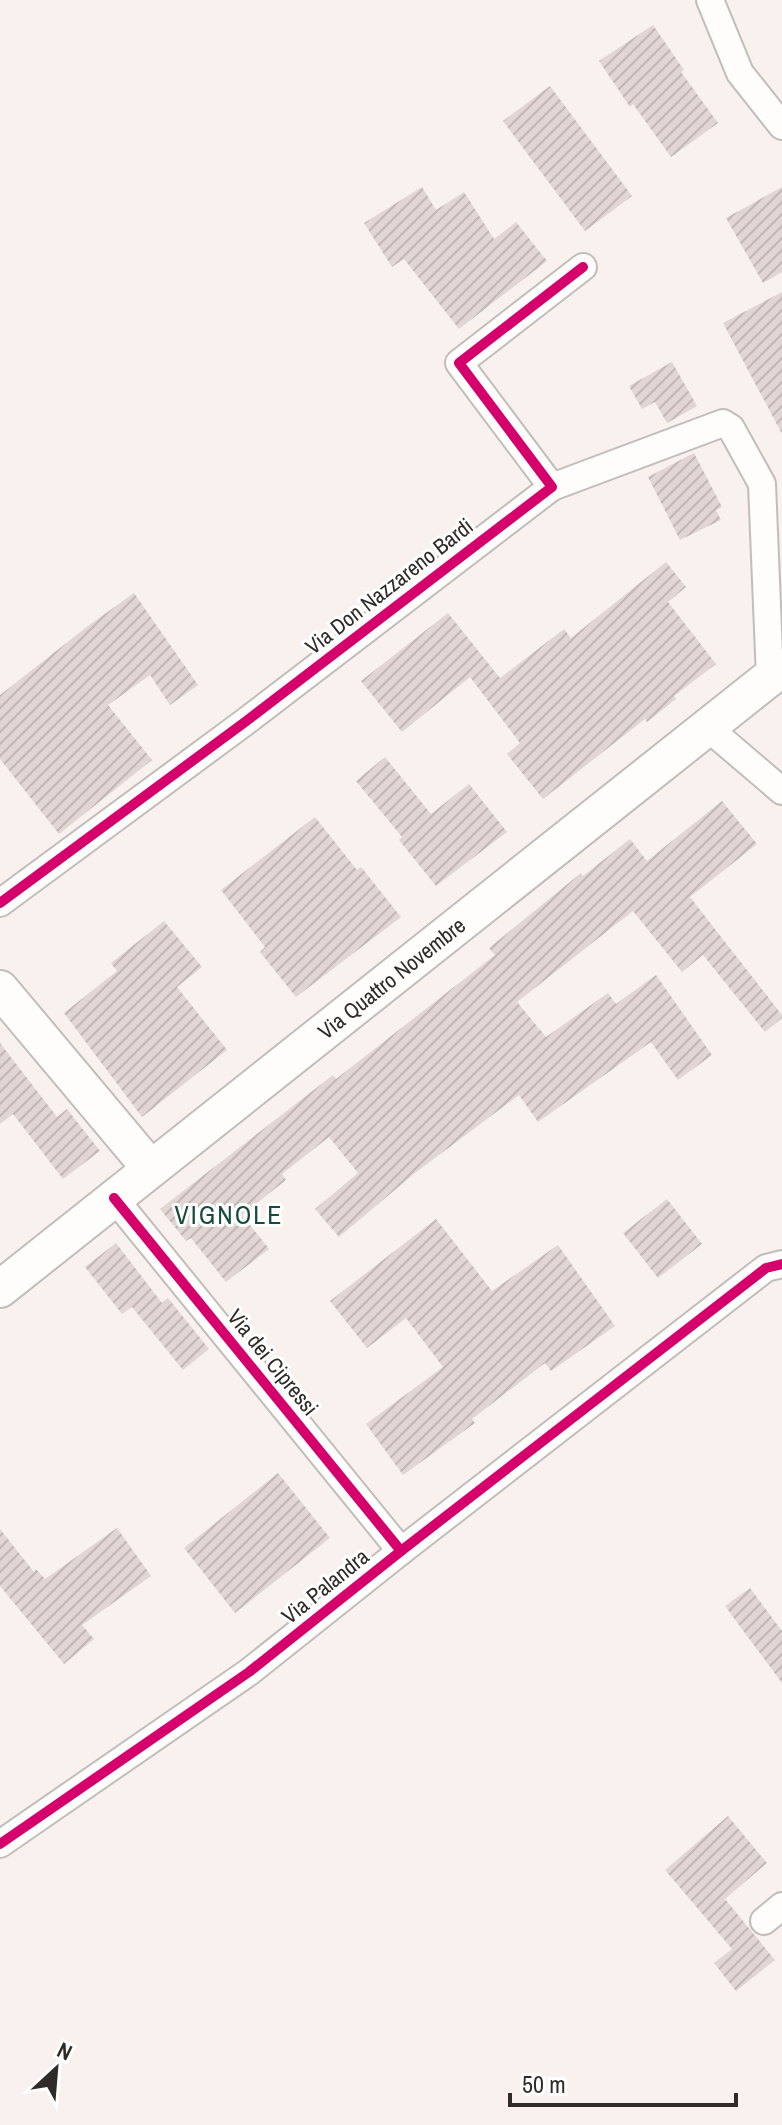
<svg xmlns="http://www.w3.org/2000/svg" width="782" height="2125" font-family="'Archivo Narrow',sans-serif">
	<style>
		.building { fill: url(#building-hatch) }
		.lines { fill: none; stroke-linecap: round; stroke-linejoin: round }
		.street-casing { stroke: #c2bdbb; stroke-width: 30 }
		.secondary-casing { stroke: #c2bdbb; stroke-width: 40 }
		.street { stroke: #fefdfc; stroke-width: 26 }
		.secondary { stroke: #fefdfc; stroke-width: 36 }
		.cycleway-casing { stroke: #fff; stroke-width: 15 }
		.cycleway { stroke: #d6006c; stroke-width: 10 }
		.labels { text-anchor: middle; stroke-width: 6; stroke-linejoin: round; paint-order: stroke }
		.street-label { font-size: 22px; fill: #2f2b29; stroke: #fff }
		.quarter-label { font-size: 26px; letter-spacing: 2px; fill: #194b3c; stroke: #fff }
	</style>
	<defs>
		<pattern id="building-hatch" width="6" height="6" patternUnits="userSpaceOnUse" patternTransform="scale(2)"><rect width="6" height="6" fill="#e1d6d3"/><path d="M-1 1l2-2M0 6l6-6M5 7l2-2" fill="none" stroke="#c1b8b5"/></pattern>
	</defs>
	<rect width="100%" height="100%" fill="#f8f1ee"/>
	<!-- building -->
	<g class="building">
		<polygon points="653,25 684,70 681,72 718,123 671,157 633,104 630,107 599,61"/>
		<polygon points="550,86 632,196 585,231 503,121"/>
		<polygon points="422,187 436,210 464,192 494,239 516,222 547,261 459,329 404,259 392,267 364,223"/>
		<polygon points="782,187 782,272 763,283 726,218"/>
		<polygon points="782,292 782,434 723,323"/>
		<polygon points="672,362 697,406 667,423 655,402 642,409 629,386"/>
		<polygon points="694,453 722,507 716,510 721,520 680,540 648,477"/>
		<polygon points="666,562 686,587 668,602 716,664 674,696 676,699 647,722 645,719 543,799 507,754 520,743 470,677 402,732 361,681 448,613 500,678 564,629 571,638"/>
		<polygon points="134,593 198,685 170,705 150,675 108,705 152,760 59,834 0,759 0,695 88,626"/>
		<polygon points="385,757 431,814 469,784 507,832 436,886 399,840 402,837 356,781"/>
		<polygon points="722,801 757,844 690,897 782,1015 782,1018 765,1032 703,955 682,972 633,911 517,1002 546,1037 608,993 616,1004 656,975 712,1055 678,1080 651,1042 538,1122 519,1095 415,1173 339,1237 315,1209 358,1173 329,1137 282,1174 286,1180 242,1215 269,1249 226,1282 191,1238 186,1241 160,1209 333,1075 336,1079 495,955 489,948 581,873 583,876 630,839 647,861"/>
		<polygon points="315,817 357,870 361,867 401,917 296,997 260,952 265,947 221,890"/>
		<polygon points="164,921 202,967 177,987 227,1050 142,1117 64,1013 117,971 111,963"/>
		<polygon points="0,1043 57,1117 67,1109 100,1151 63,1179 13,1114 0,1124"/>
		<polygon points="667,1199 702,1244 658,1278 623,1233"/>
		<polygon points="436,1219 492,1291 558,1245 615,1326 551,1371 545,1363 472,1419 475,1423 403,1475 366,1424 443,1367 406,1318 367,1348 330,1301"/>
		<polygon points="116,1243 162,1303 168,1298 209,1349 183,1370 132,1307 122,1314 85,1267"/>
		<polygon points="278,1473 330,1538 235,1613 184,1548"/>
		<polygon points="117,1528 151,1576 82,1625 94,1639 64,1664 0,1586 0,1529 34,1572 36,1569 45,1579"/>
		<polygon points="750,1588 782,1631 782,1683 725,1606"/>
		<polygon points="728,1816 767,1863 725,1899 775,1960 736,1991 714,1963 732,1949 665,1870"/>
	</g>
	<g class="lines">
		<defs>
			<g id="street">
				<polyline points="710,0 740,73 782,126"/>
				<polyline points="552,487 723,423 731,428 762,484 770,678"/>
				<polyline points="707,727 782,791"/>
				<polyline points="0,903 245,722 552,487 459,363 583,267"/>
				<polyline points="114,1198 401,1551"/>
				<polyline points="0,1844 249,1672 401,1551 766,1268 782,1264"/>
				<polyline points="764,1921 782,1906"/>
			</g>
			<g id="secondary">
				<polyline points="0,989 151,1169"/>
				<path id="s1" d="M 0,1289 L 782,668"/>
			</g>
		</defs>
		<!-- street casing -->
		<use href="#street" class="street-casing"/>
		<!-- secondary casing -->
		<use href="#secondary" class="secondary-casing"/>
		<!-- street -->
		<use href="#street" class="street"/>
		<!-- secondary -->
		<use href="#secondary" class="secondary"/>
		<defs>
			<g id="cycleway">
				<polyline points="0,903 245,722 552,487 459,363 583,267"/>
				<polyline points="114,1198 401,1551"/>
				<polyline points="0,1844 249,1672 401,1551 766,1268 782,1264"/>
			</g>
		</defs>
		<!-- cycleway casing -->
		<use href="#cycleway" class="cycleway-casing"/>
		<!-- cycleway -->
		<use href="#cycleway" class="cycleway"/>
	</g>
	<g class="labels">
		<!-- street labels -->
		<g class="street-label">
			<text transform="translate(389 586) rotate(-38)" y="8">Via Don Nazzareno Bardi</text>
			<text dy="8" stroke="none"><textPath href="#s1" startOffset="500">Via Quattro Novembre</textPath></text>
			<text transform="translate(273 1362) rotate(51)" y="8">Via dei Cipressi</text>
			<text transform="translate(325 1586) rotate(-39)" y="8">Via Palandra</text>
		</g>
		<!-- quarter labels -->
		<g class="quarter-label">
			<text x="229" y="1224">VIGNOLE</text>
		</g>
	</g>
	<!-- north arrow -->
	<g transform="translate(56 2069) rotate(26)" stroke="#ffffff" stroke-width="6" paint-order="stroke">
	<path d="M0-6L14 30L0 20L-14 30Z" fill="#2f2b29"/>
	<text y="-12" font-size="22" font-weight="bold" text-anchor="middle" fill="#2f2b29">N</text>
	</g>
	<!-- scale -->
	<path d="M510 2093v12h226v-12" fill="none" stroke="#2f2b29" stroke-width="4"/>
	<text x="522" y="2093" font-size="24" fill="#2f2b29" stroke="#ffffff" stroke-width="6" paint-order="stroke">50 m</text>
</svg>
